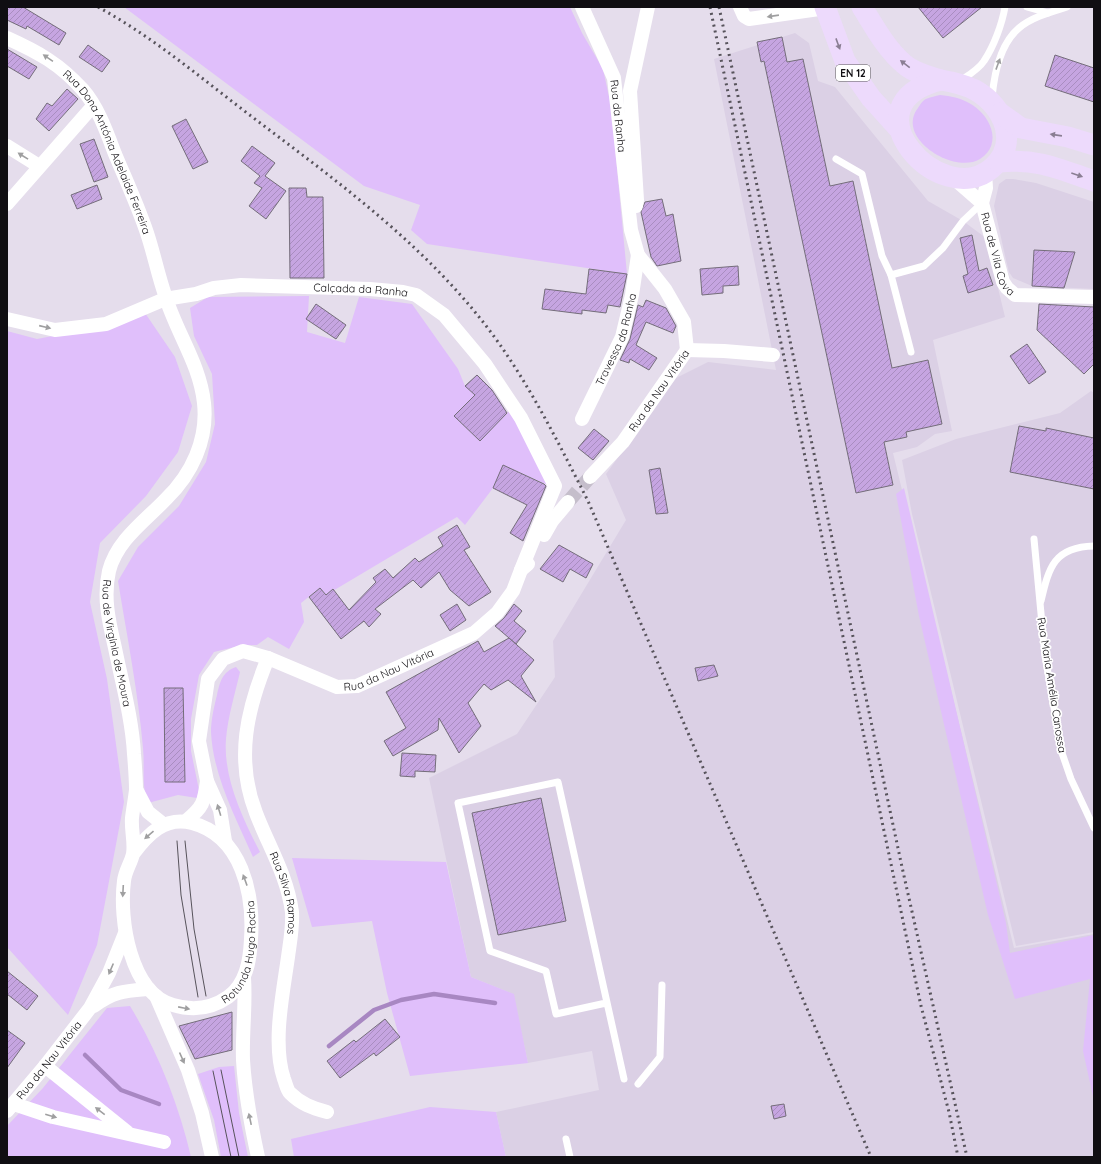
<svg xmlns="http://www.w3.org/2000/svg" width="1101" height="1164" font-family="Quicksand,sans-serif">
	<style>
		.built { fill: #dbd0e5 }
		.grass { fill: #e0bffb }
		.lines { fill: none; stroke-linecap: round; stroke-linejoin: round }
		.stream { stroke: #a887c2; stroke-width: 4.5 }
		.building { fill: url(#building-hatch); stroke: #746d7a }
		.street-tunnel { stroke: #c5becb; stroke-width: 14; stroke-dasharray: 14 7; stroke-linecap: butt }
		.lane { stroke: #fff; stroke-width: 7 }
		.street { stroke: #fff; stroke-width: 14 }
		.primary { stroke: #eddafc; stroke-width: 21 }
		.tram { stroke: #57535b; stroke-width: 1 }
		.rail { stroke: #57535b; stroke-width: 3; stroke-dasharray: 2 4; stroke-linecap: butt }
		.oneway { fill: #9f9fa0 }
		.oneway2 { fill: #8a7e93 }
		.labels { text-anchor: middle; stroke-width: 3.5; stroke-linejoin: round; paint-order: stroke }
		.shield { fill: #fff; stroke: #585659; stroke-width: 1 }
		.shield-label { font-size: 10px; font-weight: bold; fill: #100e12 }
		.street-label { font-size: 11px; fill: #100e12; stroke: #fff }
	</style>
	<defs>
		<pattern id="building-hatch" width="6" height="6" patternUnits="userSpaceOnUse"><rect width="6" height="6" fill="#c6a5e1"/><path d="M-1 1l2-2M0 6l6-6M5 7l2-2" fill="none" stroke="#a98dc0"/></pattern>
	</defs>
	<rect width="100%" height="100%" fill="#e5ddec"/>
	<!-- built -->
	<g class="built">
		<polygon points="795,33 809,43 818,81 835,87 928,201 963,221 986,238 1005,317 933,340 952,431 935,434 917,447 893,453 1014,948 1094,934 1094,1157 506,1157 496,1112 599,1090 592,1051 528,1063 513,994 471,977 429,778 517,734 555,677 553,641 626,520 606,474 676,378 708,362 776,370 714,59"/>
		<polygon points="1006,179 1013,179 1036,183 1094,202 1094,289 1032,286 1013,278 1009,272 1006,260 994,206 999,184"/>
		<polygon points="1091,391 1094,393 1094,932 1016,946 912,514 902,460 956,439 1060,413"/>
	</g>
	<!-- grass -->
	<g class="grass">
		<polygon points="124,7 570,7 582,33 603,69 611,106 627,274 427,244 411,230 420,205 364,186"/>
		<path d="M 940,95 C 951,96 960,98 969,103 C 990,114 1004,144 980,159 C 953,175 895,137 918,108 C 920,105 923,100 926,99 C 930,97 936,96 940,95 Z"/>
		<path d="M 309,296 L 307,332 L 345,343 L 359,297 L 412,304 L 458,369 L 465,386 L 475,395 L 454,416 L 480,441 L 511,409 L 552,487 L 503,465 L 493,488 L 465,525 L 457,517 L 326,595 L 320,588 L 301,603 L 304,622 L 289,649 L 268,637 L 257,645 L 243,645 L 214,652 L 199,675 L 191,719 L 191,751 L 199,790 L 197,798 L 178,795 L 148,803 C 141,785 145,767 143,748 C 138,692 127,636 118,581 L 138,547 L 179,506 L 206,462 L 215,424 L 212,374 L 194,336 L 190,308 L 208,297 Z"/>
		<polygon points="145,313 175,357 192,406 178,452 146,496 100,543 90,602 107,679 124,802 97,945 68,1015 7,947 7,331 37,339 120,323"/>
		<polygon points="904,488 1006,923 1010,953 1094,935 1094,1101 1083,1051 1090,979 1015,999 988,915 919,616 896,494"/>
		<path d="M 236,667 L 240,672 C 235,694 228,716 226,739 C 223,778 243,819 260,852 L 253,857 C 236,818 213,776 211,732 C 211,720 214,707 217,695 C 220,682 222,672 236,667 Z"/>
		<polygon points="292,858 446,862 471,977 514,994 528,1063 410,1076 387,993 372,921 312,927"/>
		<path d="M 130,1006 C 158,1052 179,1105 191,1157 L 7,1157 L 7,1126 L 43,1088 L 107,1008 Z"/>
		<polygon points="234,1066 239,1113 248,1157 221,1157 214,1120 198,1074 219,1067"/>
		<polygon points="430,1107 496,1112 506,1157 294,1157 291,1139"/>
	</g>
	<g class="lines">
		<!-- stream -->
		<g class="stream">
			<polyline points="329,1046 374,1010 401,1000 434,994 495,1003"/>
			<polyline points="85,1055 121,1090 159,1104"/>
		</g>
	</g>
	<!-- building -->
	<g class="building">
		<polygon points="7,7 23,7 66,33 59,45 27,26 26,29 7,20"/>
		<polygon points="918,7 982,7 943,38"/>
		<polygon points="782,37 787,62 803,59 830,186 853,181 892,368 928,360 942,424 906,432 907,437 884,442 893,485 856,493 764,61 761,62 757,42"/>
		<polygon points="88,45 110,61 102,72 79,57"/>
		<polygon points="7,49 37,67 29,79 7,66"/>
		<polygon points="1055,55 1094,68 1094,102 1045,86"/>
		<polygon points="67,89 78,99 49,131 36,119 47,103 52,106"/>
		<polygon points="186,119 208,162 193,169 172,126"/>
		<polygon points="94,139 108,177 94,182 80,144"/>
		<polygon points="252,146 275,163 265,176 286,191 266,219 249,206 262,188 254,183 260,176 241,161"/>
		<polygon points="97,185 102,199 77,209 71,195"/>
		<polygon points="289,188 306,188 307,197 323,197 324,278 290,278"/>
		<polygon points="662,199 666,216 673,214 681,261 657,266 651,257 641,212 645,202"/>
		<polygon points="972,235 979,271 987,268 993,285 968,293 963,276 968,274 960,238"/>
		<polygon points="1034,250 1075,252 1064,288 1032,286"/>
		<polygon points="738,266 739,285 723,286 723,293 702,295 700,269"/>
		<polygon points="589,269 627,274 620,307 608,305 606,313 582,310 582,314 542,309 545,289 586,294"/>
		<polygon points="646,300 666,308 676,326 673,333 646,322 636,345 657,358 649,370 630,359 629,363 620,360 630,339 638,305 643,307"/>
		<polygon points="316,304 346,325 336,339 306,319"/>
		<polygon points="1039,304 1094,307 1094,364 1084,374 1037,330"/>
		<polygon points="1027,344 1046,372 1029,384 1010,356"/>
		<polygon points="477,375 492,390 507,413 480,441 454,416 475,395 465,386"/>
		<polygon points="1019,426 1046,431 1046,428 1094,438 1094,489 1010,472"/>
		<polygon points="594,429 609,441 593,460 578,448"/>
		<polygon points="503,465 544,484 546,486 523,541 510,533 527,505 493,488"/>
		<polygon points="660,468 668,513 656,514 649,470"/>
		<polygon points="457,525 470,547 464,550 491,592 469,606 450,590 439,572 421,588 413,580 375,609 381,614 369,627 364,621 341,639 309,597 320,588 326,595 333,589 349,610 376,582 373,578 385,569 393,578 415,558 419,562 443,546 438,537"/>
		<polygon points="559,545 593,564 586,578 570,569 563,582 540,569"/>
		<polygon points="457,604 466,620 450,631 440,615"/>
		<polygon points="514,604 522,611 514,621 526,631 516,644 495,626 504,618"/>
		<polygon points="509,638 534,660 521,676 536,702 508,680 491,690 484,684 468,703 481,726 459,753 439,718 438,730 393,756 384,741 406,728 386,692 478,641 484,652"/>
		<polygon points="714,665 718,676 698,681 695,668"/>
		<polygon points="164,688 183,688 185,782 165,782"/>
		<polygon points="402,753 436,755 435,772 415,771 415,777 400,776"/>
		<polygon points="541,798 566,921 498,935 472,813"/>
		<polygon points="7,971 38,996 27,1010 7,994"/>
		<polygon points="232,1012 232,1050 195,1059 179,1026"/>
		<polygon points="385,1019 400,1037 376,1056 374,1053 340,1078 327,1061 354,1040 356,1042"/>
		<polygon points="7,1030 25,1043 7,1068"/>
		<polygon points="784,1104 786,1116 774,1119 771,1106"/>
	</g>
	<g class="lines">
		<!-- street-tunnel -->
		<polyline class="street-tunnel" points="568,502 590,477"/>
		<!-- lane -->
		<g class="lane">
			<polyline points="1027,7 1048,13"/>
			<path d="M 960,81 C 969,75 979,69 984,61 C 994,46 1002,24 1005,7"/>
			<path d="M 992,98 C 994,75 1000,44 1019,28 C 1032,17 1051,12 1067,7"/>
			<polyline points="836,159 862,174 882,256 891,275 911,352"/>
			<polyline points="891,275 924,266 943,248 963,221 982,203"/>
			<polyline points="1034,539 1045,656 1062,753 1071,779 1094,828"/>
			<path d="M 1041,601 C 1049,567 1054,547 1094,546"/>
			<polyline points="606,1003 556,1014 546,971 490,951 458,803 558,782 624,1079"/>
			<polyline points="638,1084 660,1057 662,985"/>
			<polyline points="566,1139 570,1157"/>
		</g>
		<!-- street -->
		<g class="street">
			<path id="s1" d="M 582,7 L 614,78 L 631,230 L 638,255 L 665,289 L 684,322 L 687,350"/>
			<polyline points="740,7 744,16 749,19 826,8"/>
			<path id="s2" d="M 7,38 C 38,52 60,64 83,90 C 98,107 107,133 115,154 C 126,180 138,206 147,233 C 154,254 158,275 165,295 C 176,332 200,364 204,403 C 208,439 192,474 166,499 C 145,521 117,540 109,571 C 103,598 109,622 115,648 C 122,683 132,718 134,754 C 135,766 136,778 136,790 C 135,799 133,809 132,818 C 131,830 135,843 133,854 C 131,863 125,871 124,881 C 119,919 130,993 173,1005 C 193,1011 211,1009 228,997 C 246,984 250,961 251,939 C 254,894 242,836 192,823 C 165,816 148,834 133,854"/>
			<polyline points="7,146 39,166"/>
			<path id="s3" d="M 985,173 L 986,188 L 982,203 L 1003,282 L 1007,288 L 1015,295 L 1094,297"/>
			<polyline points="951,176 982,203"/>
			<polyline points="7,204 93,106"/>
			<polyline points="636,206 637,200 630,91 648,7"/>
			<path id="s4" d="M 7,319 L 55,330 L 106,324 L 165,299 L 196,294 L 214,288 L 241,285 L 370,289 L 403,292 L 416,295 L 444,315 L 485,364 L 521,418 L 555,486 L 521,570"/>
			<polyline points="687,350 724,351 773,355"/>
			<path id="s5" d="M 582,419 L 622,337 L 632,295 L 638,255"/>
			<path id="s6" d="M 590,477 L 623,442 L 687,350"/>
			<polyline points="544,535 552,521 568,502"/>
			<path id="s7" d="M 268,658 C 247,709 235,759 256,813 C 269,847 287,875 292,912 C 293,927 290,942 288,957 C 283,993 272,1044 284,1079 C 286,1084 287,1090 290,1093 C 301,1104 312,1108 327,1112"/>
			<polyline points="136,789 148,812 163,824"/>
			<path d="M 186,821 C 203,807 204,803 207,781"/>
			<path id="s8" d="M 225,841 L 220,810 L 207,781 L 199,741 L 208,679 L 223,659 L 243,651 L 268,658 L 337,687 L 357,686 L 474,633 L 497,613 L 513,591 L 521,570 L 528,564"/>
			<path d="M 244,978 C 246,1005 242,1033 243,1060 C 245,1093 251,1125 258,1157"/>
			<polyline points="156,996 188,1070 202,1113 212,1157"/>
			<path d="M 94,1006 C 114,991 125,991 149,989"/>
			<polyline points="45,1066 127,1132"/>
			<polyline points="14,1104 53,1117 164,1142"/>
			<path id="s9" d="M 7,1111 L 45,1066 L 90,1008 L 109,973 L 125,933"/>
		</g>
		<!-- primary -->
		<g class="primary">
			<polyline points="825,7 845,61 871,98 899,129"/>
			<path d="M 862,7 C 874,26 886,49 904,64 C 914,73 928,76 941,80"/>
			<path d="M 941,80 C 953,82 965,85 975,90 C 1004,106 1020,144 992,168 C 941,212 842,104 941,80 Z"/>
			<polyline points="1000,113 1021,128 1068,137 1094,145"/>
			<path d="M 999,162 C 1037,158 1059,169 1094,181"/>
		</g>
		<!-- tram -->
		<g class="tram">
			<polyline points="177,841 181,895 198,997"/>
			<polyline points="185,841 194,929 206,996"/>
			<polyline points="221,1070 239,1157"/>
			<polyline points="213,1071 231,1157"/>
		</g>
		<!-- rail -->
		<g class="rail">
			<path d="M 98,7 C 153,37 201,78 251,116 C 338,182 427,246 493,335 C 531,387 559,444 588,501 L 871,1157"/>
			<polyline points="710,7 921,1006 949,1112 958,1157"/>
			<polyline points="719,7 902,867 967,1157"/>
		</g>
	</g>
	<!-- one-way arrows -->
	<defs><path id="oneway-solid" d="M-6-.8H1V-3.2L6.5 0L1 3.2V.8H-6Z"/></defs>
	<g class="oneway">
		<use href="#oneway-solid" transform="translate(773 16) rotate(172)"/>
		<use href="#oneway-solid" transform="translate(48 58) rotate(-146)"/>
		<use href="#oneway-solid" transform="translate(998 64) rotate(-70)"/>
		<use href="#oneway-solid" transform="translate(23 156) rotate(-148)"/>
		<use href="#oneway-solid" transform="translate(45 327) rotate(13)"/>
		<use href="#oneway-solid" transform="translate(219 810) rotate(-107)"/>
		<use href="#oneway-solid" transform="translate(149 835) rotate(139)"/>
		<use href="#oneway-solid" transform="translate(245 880) rotate(-110)"/>
		<use href="#oneway-solid" transform="translate(123 891) rotate(93)"/>
		<use href="#oneway-solid" transform="translate(111 969) rotate(113)"/>
		<use href="#oneway-solid" transform="translate(184 1008) rotate(11)"/>
		<use href="#oneway-solid" transform="translate(182 1058) rotate(66)"/>
		<use href="#oneway-solid" transform="translate(100 1111) rotate(-142)"/>
		<use href="#oneway-solid" transform="translate(51 1116) rotate(16)"/>
		<use href="#oneway-solid" transform="translate(250 1119) rotate(-102)"/>
	</g>
	<g class="oneway2">
		<use href="#oneway-solid" transform="translate(838 44) rotate(70)"/>
		<use href="#oneway-solid" transform="translate(905 64) rotate(-142)"/>
		<use href="#oneway-solid" transform="translate(1056 135) rotate(-172)"/>
		<use href="#oneway-solid" transform="translate(1077 175) rotate(19)"/>
	</g>
	<g class="labels">
		<!-- shield labels -->
		<rect class="shield" x="836" y="65" width="34" height="16" rx="3"/>
		<g class="shield-label">
			<text x="853" y="77">EN 12</text>
		</g>
		<!-- street labels -->
		<g class="street-label">
			<text dy="4" stroke="none"><textPath href="#s1" startOffset="116">Rua da Ranha</textPath></text>
			<text dy="4" stroke="none"><textPath href="#s2" startOffset="159">Rua Dona Antónia Adelaide Ferreira</textPath></text>
			<text dy="4" stroke="none"><textPath href="#s3" startOffset="84">Rua de Vila Cova</textPath></text>
			<text dy="4" stroke="none"><textPath href="#s4" startOffset="362">Calçada da Ranha</textPath></text>
			<text dy="4" stroke="none"><textPath href="#s5" startOffset="87">Travessa da Ranha</textPath></text>
			<text dy="4" stroke="none"><textPath href="#s6" startOffset="111">Rua da Nau Vitória</textPath></text>
			<text dy="4" stroke="none"><textPath href="#s2" startOffset="703">Rua de Virgínia de Moura</textPath></text>
			<text dy="4" stroke="none"><textPath href="#s8" startOffset="369">Rua da Nau Vitória</textPath></text>
			<text transform="translate(1052 685) rotate(81)" y="4">Rua Maria Amélia Canossa</text>
			<text dy="4" stroke="none"><textPath href="#s7" startOffset="245">Rua Silva Ramos</textPath></text>
			<text dy="4" stroke="none"><textPath href="#s2" startOffset="1193">Rotunda Hugo Rocha</textPath></text>
			<text dy="4" stroke="none"><textPath href="#s9" startOffset="66">Rua da Nau Vitória</textPath></text>
		</g>
	</g>
	<!-- border -->
	<rect width="1101" height="1164" fill="none" stroke="#100e12" stroke-width="16"/>
</svg>
